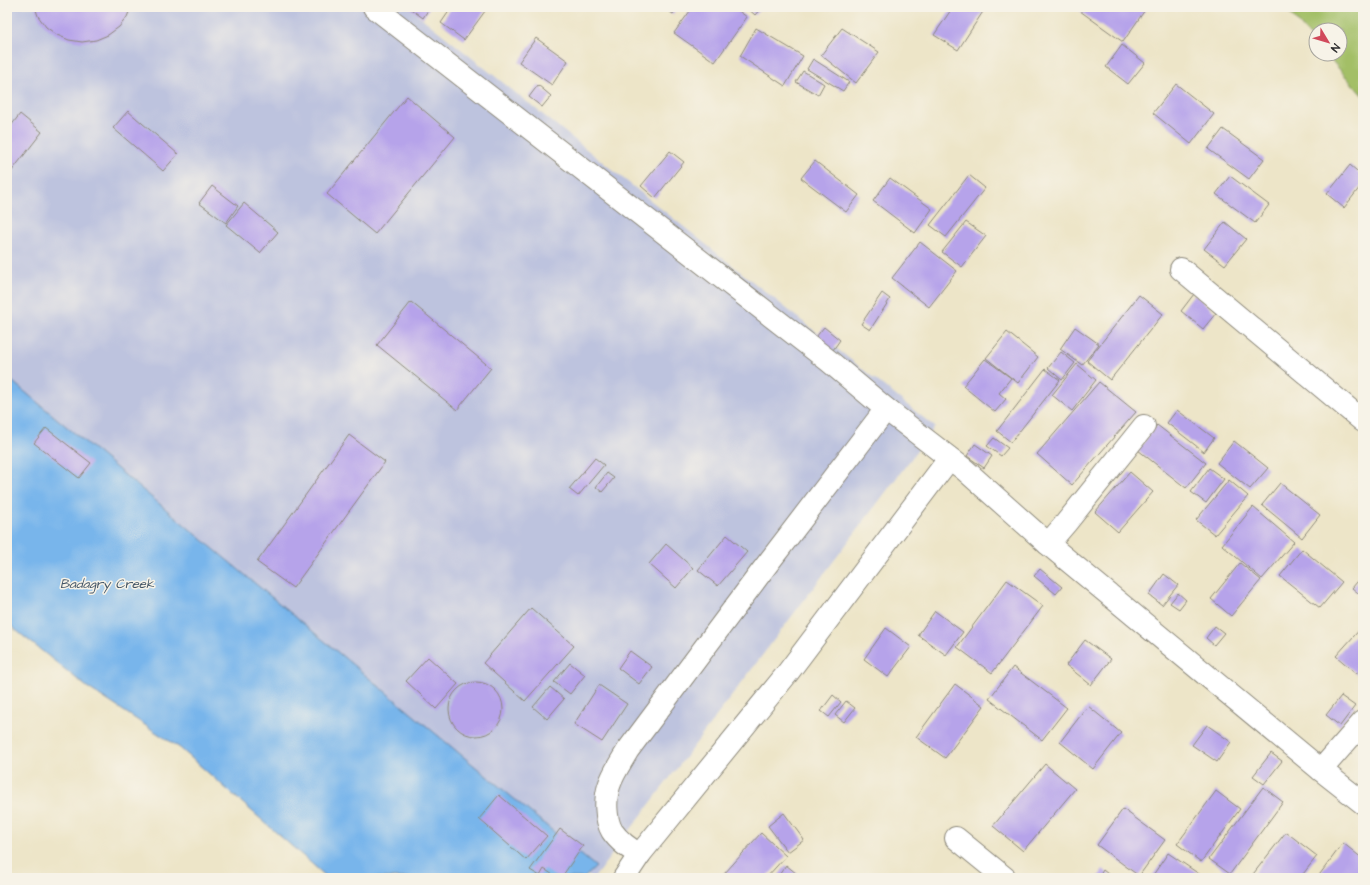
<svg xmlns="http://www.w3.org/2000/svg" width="1370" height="885" font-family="'Architects Daughter',sans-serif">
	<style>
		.industrial { fill: #bdc3de }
		.green { fill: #a3bf66; stroke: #677548 }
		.water { fill: #78b5eb; stroke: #52708b }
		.building { fill: #b6a3ea }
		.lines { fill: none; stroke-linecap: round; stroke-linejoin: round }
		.minor-casing { stroke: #8c887a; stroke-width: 24 }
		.minor { stroke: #fff; stroke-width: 22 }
		.labels { text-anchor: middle; stroke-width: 3; stroke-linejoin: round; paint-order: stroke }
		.water-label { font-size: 13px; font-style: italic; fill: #425465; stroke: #f7f3e8 }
	</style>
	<rect width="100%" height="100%" fill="#f7f3e8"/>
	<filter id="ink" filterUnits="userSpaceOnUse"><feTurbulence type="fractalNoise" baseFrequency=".025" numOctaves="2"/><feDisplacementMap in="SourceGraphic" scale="8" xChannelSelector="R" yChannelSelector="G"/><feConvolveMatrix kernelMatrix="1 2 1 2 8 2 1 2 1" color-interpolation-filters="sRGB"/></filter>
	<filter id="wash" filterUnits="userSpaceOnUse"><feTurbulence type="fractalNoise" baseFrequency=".012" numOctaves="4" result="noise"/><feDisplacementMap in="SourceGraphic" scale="16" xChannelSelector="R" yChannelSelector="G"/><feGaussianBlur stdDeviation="0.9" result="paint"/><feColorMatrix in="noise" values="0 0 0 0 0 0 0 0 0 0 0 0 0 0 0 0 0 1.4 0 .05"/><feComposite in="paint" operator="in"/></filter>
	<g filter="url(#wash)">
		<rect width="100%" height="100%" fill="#ede5c8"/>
		<!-- industrial -->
		<polygon class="industrial" points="7,7 408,7 935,427 594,878 591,878 7,385"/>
		<!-- green -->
		<polygon class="green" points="1284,7 1363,7 1363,96 1326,54 1340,54 1340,30 1316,30 1316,43"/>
		<!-- water -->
		<polygon class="water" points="7,377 596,867 584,878 328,878 180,748 87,687 7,623"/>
		<g id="blocks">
			<!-- building -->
			<g class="building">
				<polygon points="35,7 131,7 127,17 119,27 108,35 96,40 82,42 69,40 57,35 46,27 38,16"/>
				<polygon points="408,7 430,7 423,18"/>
				<polygon points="452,7 488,7 464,40 441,23"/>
				<polygon points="662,7 677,7 673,14"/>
				<polygon points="693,7 733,7 747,17 715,62 674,33"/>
				<polygon points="746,7 762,7 755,15"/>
				<polygon points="953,7 986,7 958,50 934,35"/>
				<polygon points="1083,7 1147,7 1123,42 1080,11"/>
				<polygon points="756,28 803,56 785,86 740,56"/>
				<polygon points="842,28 879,52 856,83 821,55"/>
				<polygon points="536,38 568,61 552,85 519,62"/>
				<polygon points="1122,45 1145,63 1128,84 1106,67"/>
				<polygon points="813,59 849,82 843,91 807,69"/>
				<polygon points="803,71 824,84 818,95 796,82"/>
				<polygon points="1176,84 1214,114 1191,144 1153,113"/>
				<polygon points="538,85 551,96 542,107 529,97"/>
				<polygon points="407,96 455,137 375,234 327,194"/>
				<polygon points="128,111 178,154 163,171 113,128"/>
				<polygon points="20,114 42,132 7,177 7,131"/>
				<polygon points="1223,129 1264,159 1249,179 1208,149"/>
				<polygon points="670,151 684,162 655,198 641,186"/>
				<polygon points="815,161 859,195 846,212 801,178"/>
				<polygon points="1350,165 1363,176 1363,183 1344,208 1327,194"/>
				<polygon points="969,175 985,188 946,237 930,225"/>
				<polygon points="1230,176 1269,205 1255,223 1216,194"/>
				<polygon points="890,178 932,209 915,233 873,201"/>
				<polygon points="212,186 238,206 226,223 199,203"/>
				<polygon points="244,203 278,232 260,253 226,225"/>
				<polygon points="966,222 986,236 962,267 942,252"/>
				<polygon points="1225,222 1246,239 1225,265 1204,249"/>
				<polygon points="920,242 957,271 929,307 892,278"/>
				<polygon points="882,293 890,299 870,330 861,324"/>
				<polygon points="1194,294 1216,313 1203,329 1181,311"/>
				<polygon points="1139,295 1163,314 1110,380 1087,361"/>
				<polygon points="411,302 491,368 457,410 377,345"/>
				<polygon points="824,327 840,340 833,350 816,337"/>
				<polygon points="1075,327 1099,344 1082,365 1060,349"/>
				<polygon points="1007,332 1038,357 1018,383 986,358"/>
				<polygon points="1061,352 1075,363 1062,380 1048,368"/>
				<polygon points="985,359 1011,378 999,393 1006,399 995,412 963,386"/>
				<polygon points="1077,364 1096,380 1072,411 1052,395"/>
				<polygon points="1045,369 1060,380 1011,442 997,431"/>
				<polygon points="1099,382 1136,412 1072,485 1037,454"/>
				<polygon points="1177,410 1214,438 1204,452 1167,423"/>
				<polygon points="1157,425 1206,463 1186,488 1138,450"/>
				<polygon points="46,428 91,463 79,478 34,443"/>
				<polygon points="349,435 385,462 293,588 257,562"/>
				<polygon points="994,438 1008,448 1001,456 987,446"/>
				<polygon points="1234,441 1268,468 1250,489 1217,463"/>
				<polygon points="975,444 992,456 984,468 967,456"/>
				<polygon points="595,458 604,465 578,496 569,489"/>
				<polygon points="1209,468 1224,479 1206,503 1191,492"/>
				<polygon points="1130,472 1153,492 1118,532 1095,512"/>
				<polygon points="607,473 614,478 602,492 596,487"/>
				<polygon points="1229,480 1248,496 1215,535 1196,520"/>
				<polygon points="1280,483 1320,515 1302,538 1262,505"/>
				<polygon points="1253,507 1294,542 1262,579 1222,545"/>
				<polygon points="727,535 747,552 718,586 698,570"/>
				<polygon points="666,544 693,568 676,588 649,564"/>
				<polygon points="1302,549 1342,582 1320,608 1280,576"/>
				<polygon points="1240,563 1261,580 1231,616 1211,599"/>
				<polygon points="1040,569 1062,587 1056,594 1034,576"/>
				<polygon points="1164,574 1178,585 1162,605 1149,595"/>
				<polygon points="1363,575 1363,597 1352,588"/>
				<polygon points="1007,580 1043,606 992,673 957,647"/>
				<polygon points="1178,593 1186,600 1179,609 1170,603"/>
				<polygon points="531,608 574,646 525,701 483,663"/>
				<polygon points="935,611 963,632 946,655 918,635"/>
				<polygon points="1215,626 1224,633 1214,645 1206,638"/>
				<polygon points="1363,626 1363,667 1357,674 1336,656"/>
				<polygon points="886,628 911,647 888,677 864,659"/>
				<polygon points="1085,640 1111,659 1091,685 1066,665"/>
				<polygon points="630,651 652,667 639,684 618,668"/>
				<polygon points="428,657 458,684 436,709 406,681"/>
				<polygon points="570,663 585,675 570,694 554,682"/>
				<polygon points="1013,667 1067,708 1042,740 989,699"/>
				<circle cx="476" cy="709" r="27"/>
				<polygon points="955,684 984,706 945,758 916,737"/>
				<polygon points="599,685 627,704 602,742 574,724"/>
				<polygon points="550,687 564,699 547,719 533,707"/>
				<polygon points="833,695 841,702 829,717 821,711"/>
				<polygon points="1341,696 1355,706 1340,726 1326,715"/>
				<polygon points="846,701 855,708 844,722 835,715"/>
				<polygon points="1088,706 1121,733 1093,769 1060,742"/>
				<polygon points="1207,725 1231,742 1217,762 1192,745"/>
				<polygon points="1271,753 1282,761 1264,784 1253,776"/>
				<polygon points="1045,764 1075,789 1023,851 993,826"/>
				<polygon points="1263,787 1283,802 1230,874 1209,859"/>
				<polygon points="1216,791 1240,809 1201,862 1177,844"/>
				<polygon points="499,795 547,836 526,860 479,819"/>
				<polygon points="1123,809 1165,840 1139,876 1097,845"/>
				<polygon points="784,813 804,840 788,852 768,826"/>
				<polygon points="560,829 583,846 561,878 558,878 544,869 540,876 530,870"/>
				<polygon points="1286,832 1317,856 1300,878 1250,878"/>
				<polygon points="761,833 786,856 766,878 728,878 724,874"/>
				<polygon points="1343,843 1363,859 1363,878 1317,878"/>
				<polygon points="1168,853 1205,878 1151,878"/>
				<polygon points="786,865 802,878 777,878"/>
				<polygon points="1103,870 1113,878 1098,878"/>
			</g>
		</g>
	</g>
	<g filter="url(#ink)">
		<use href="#blocks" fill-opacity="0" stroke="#8c887a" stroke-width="1"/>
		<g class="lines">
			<defs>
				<g id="minor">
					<polyline points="374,7 829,361 886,409 965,470 1048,544 1321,770 1363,803"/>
					<polyline points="1181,269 1363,421"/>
					<polyline points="1048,544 1066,523 1144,426"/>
					<polyline points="1321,770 1363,722"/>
					<polyline points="956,838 1005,878"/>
					<path d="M 640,854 C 630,850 618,840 612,831 C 605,819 605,798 609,786 C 613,773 621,762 628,750 L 762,571 L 886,409"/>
					<polyline points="624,878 640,854 786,675 949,459"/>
				</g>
			</defs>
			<!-- minor casing -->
			<use href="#minor" class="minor-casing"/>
			<!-- minor -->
			<use href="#minor" class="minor"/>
		</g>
	</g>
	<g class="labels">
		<!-- water labels -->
		<g class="water-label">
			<text x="107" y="588">Badagry Creek</text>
		</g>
	</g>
	<!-- margin -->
	<rect width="1370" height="885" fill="none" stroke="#f7f3e8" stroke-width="24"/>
	<!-- north arrow -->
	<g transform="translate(1328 42) rotate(128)"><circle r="19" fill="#f7f3e8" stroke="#a5a39c"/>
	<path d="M0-3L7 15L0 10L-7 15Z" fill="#d1495b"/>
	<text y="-6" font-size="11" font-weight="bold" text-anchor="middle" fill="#2b2b2b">N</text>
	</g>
</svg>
